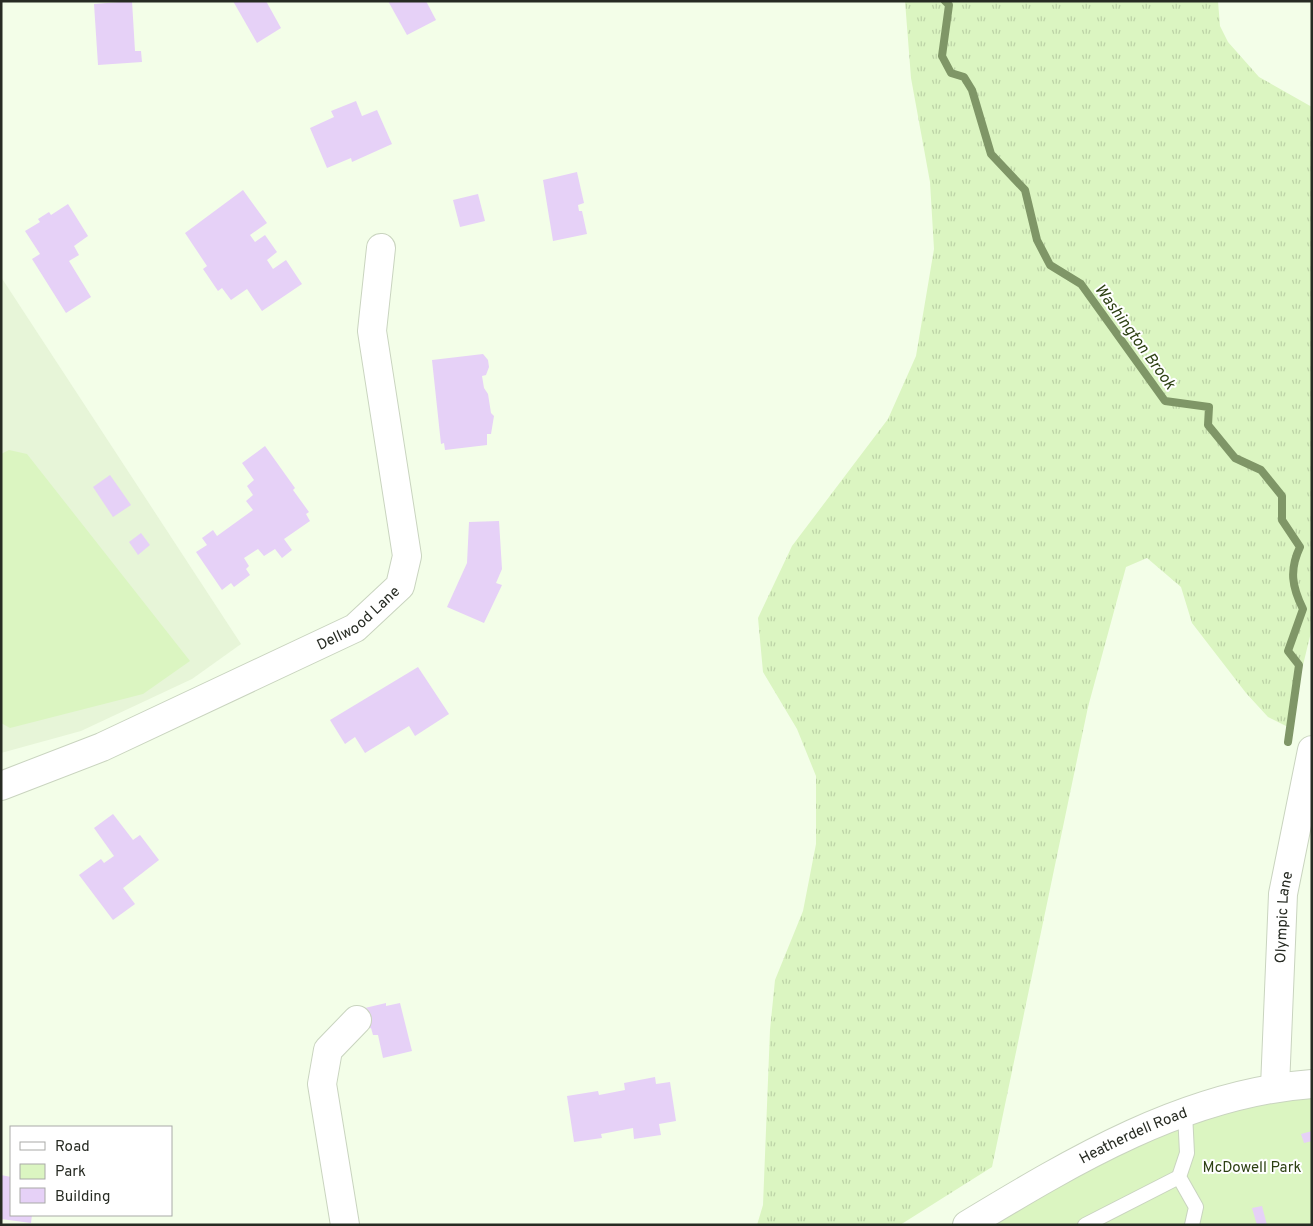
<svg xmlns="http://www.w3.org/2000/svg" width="1313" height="1226" font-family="Overpass,sans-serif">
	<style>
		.built { fill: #e7f5d8 }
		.grass { fill: url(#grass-tufts) }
		.park { fill: #dbf5c1 }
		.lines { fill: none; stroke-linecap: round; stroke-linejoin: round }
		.stream { stroke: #7f9667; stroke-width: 8 }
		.building { fill: #e6d1f7 }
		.service-casing { stroke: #c9d4bf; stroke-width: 16 }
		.minor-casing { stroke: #c9d4bf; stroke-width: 30 }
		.tertiary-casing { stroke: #c9d4bf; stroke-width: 30 }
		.service { stroke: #fff; stroke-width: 14 }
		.minor { stroke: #fff; stroke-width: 28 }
		.tertiary { stroke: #fff; stroke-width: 28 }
		.labels { text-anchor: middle; stroke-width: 4; stroke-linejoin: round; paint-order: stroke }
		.street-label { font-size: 15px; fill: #272b23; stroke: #fff }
		.park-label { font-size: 15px; fill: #2d4113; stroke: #fff }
		.water-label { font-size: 16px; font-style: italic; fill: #2d4113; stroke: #fff }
	</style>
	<defs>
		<pattern id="grass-tufts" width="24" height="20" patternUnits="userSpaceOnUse" patternTransform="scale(1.25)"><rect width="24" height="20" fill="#dbf5c1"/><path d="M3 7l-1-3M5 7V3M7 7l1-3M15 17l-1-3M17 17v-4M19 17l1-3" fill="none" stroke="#bcd2a6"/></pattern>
	</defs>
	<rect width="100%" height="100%" fill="#f3fee8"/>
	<!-- built -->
	<polygon class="built" points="1,277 241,644 192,679 81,731 1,753"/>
	<!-- grass -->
	<polygon class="grass" points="905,1 1218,1 1220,26 1228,42 1259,77 1312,107 1312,628 1288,727 1268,717 1246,693 1192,623 1181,587 1147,558 1126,567 1088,707 992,1167 900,1225 757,1225 763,1205 770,1030 775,980 803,911 816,844 816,776 797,729 763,672 758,618 792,546 888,419 916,356 934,249 930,182 911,78"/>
	<!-- park -->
	<g class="park">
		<polygon points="9,450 27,454 190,661 143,694 10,728 1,723 1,454"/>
		<polygon points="1312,1097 1312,1225 990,1225 1044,1192 1172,1129 1269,1101"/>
	</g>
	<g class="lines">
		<!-- stream -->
		<path class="stream" d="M 945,1 L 949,5 L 942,56 L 951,73 L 964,77 L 972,90 L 991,154 L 1025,190 L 1037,240 L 1050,265 L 1081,284 L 1165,401 L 1209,407 L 1208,425 L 1235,458 L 1261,470 L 1282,496 L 1282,520 L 1300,547 C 1289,570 1292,587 1303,609 L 1288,651 L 1299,665 L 1288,742"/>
	</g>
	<!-- building -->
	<g class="building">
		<polygon points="132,1 135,51 141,51 142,62 98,65 94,4"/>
		<polygon points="233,1 266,1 281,28 257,43"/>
		<polygon points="388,1 426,1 436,20 407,35"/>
		<polygon points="356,101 362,116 377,110 392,144 352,162 351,158 327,168 310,128 334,117 331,111"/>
		<polygon points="577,172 584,203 578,205 579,211 582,211 587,234 553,241 543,180"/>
		<polygon points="243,190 267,223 250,235 255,242 265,235 277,252 267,260 273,269 286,260 302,284 262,311 247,289 231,300 222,288 218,291 203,269 207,266 185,233"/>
		<polygon points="478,194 485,221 460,227 453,200"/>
		<polygon points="68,204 88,236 74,246 79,255 69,261 91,297 66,313 32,259 40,254 25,231 40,222 38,219 49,212 51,215"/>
		<polygon points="483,354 488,360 489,367 486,375 482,376 484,388 488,394 491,413 494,416 491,434 487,434 487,445 445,450 444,443 441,444 432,360"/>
		<polygon points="265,446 295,488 293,490 309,512 306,514 310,521 284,539 292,550 282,558 275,549 264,556 258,549 244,558 249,566 246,569 250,575 234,587 231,583 222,590 196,552 207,545 202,538 213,530 217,536 253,510 246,501 253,495 247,486 254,480 242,463"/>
		<polygon points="110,475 131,505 113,517 93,487"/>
		<polygon points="499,521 502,569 496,583 502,585 484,623 447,607 467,563 469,522"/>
		<polygon points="141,533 150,545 138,555 129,542"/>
		<polygon points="418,667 449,714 415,736 409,726 365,753 355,737 345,744 330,720"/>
		<polygon points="113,814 133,840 140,835 159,860 123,888 135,904 113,920 79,875 101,859 104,863 114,856 94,828"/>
		<polygon points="386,1003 386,1006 400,1003 412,1051 383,1058 378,1035 373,1035 371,1028 353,1032 348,1012"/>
		<polygon points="655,1077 656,1084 670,1082 676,1121 659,1124 661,1135 634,1139 633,1128 601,1134 602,1138 574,1142 567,1096 598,1091 599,1095 625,1090 624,1083"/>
		<polygon points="1312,1131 1312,1141 1304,1143 1301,1134"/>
		<polygon points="1,1175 11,1177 11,1215 32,1215 31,1223 1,1219"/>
		<polygon points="1262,1206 1267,1225 1257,1225 1252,1208"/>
	</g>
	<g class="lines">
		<defs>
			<g id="service">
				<polyline points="1185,1113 1187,1153 1179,1177 1196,1207 1192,1225"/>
				<polyline points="1085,1225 1179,1177"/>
			</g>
			<g id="minor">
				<path id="s1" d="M 1,786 L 102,747 L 355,628 L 400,586 L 407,556 L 372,331 L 381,248"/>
				<path id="s2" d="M 1275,1087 L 1283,894 L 1312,750"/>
				<polyline points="345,1225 322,1084 328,1050 357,1020"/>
			</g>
			<g id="tertiary">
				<path id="s3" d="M 967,1225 C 1073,1161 1186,1093 1312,1084"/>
			</g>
		</defs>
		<!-- service casing -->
		<use href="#service" class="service-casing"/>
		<!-- minor casing -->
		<use href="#minor" class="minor-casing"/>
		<!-- tertiary casing -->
		<use href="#tertiary" class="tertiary-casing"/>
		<!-- service -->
		<use href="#service" class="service"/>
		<!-- minor -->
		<use href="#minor" class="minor"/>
		<!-- tertiary -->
		<use href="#tertiary" class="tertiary"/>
	</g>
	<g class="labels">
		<!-- street labels -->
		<g class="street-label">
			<text dy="5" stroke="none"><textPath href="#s1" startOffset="396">Dellwood Lane</textPath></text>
			<text dy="5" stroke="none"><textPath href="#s2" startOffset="170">Olympic Lane</textPath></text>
			<text dy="5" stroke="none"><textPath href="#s3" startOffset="189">Heatherdell Road</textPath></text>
		</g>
		<!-- park labels -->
		<g class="park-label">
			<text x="1252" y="1172">McDowell Park</text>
		</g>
		<!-- water labels -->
		<g class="water-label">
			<text transform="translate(1136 336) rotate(54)" y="6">Washington Brook</text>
		</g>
	</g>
	<!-- border -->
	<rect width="1313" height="1226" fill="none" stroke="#272b23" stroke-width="5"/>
	<!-- legend -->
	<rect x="10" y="1126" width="162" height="90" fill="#ffffff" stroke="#a9aaa7"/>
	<rect x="20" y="1142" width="25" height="8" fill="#ffffff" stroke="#a9aaa7"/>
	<text x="55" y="1151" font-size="15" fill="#272b23">Road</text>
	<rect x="20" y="1164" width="25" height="15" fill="#dbf5c1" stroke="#a9aaa7"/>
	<text x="55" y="1176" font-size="15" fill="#272b23">Park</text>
	<rect x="20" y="1188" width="25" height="15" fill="#e6d1f7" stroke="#a9aaa7"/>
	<text x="55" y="1201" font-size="15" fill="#272b23">Building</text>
</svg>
